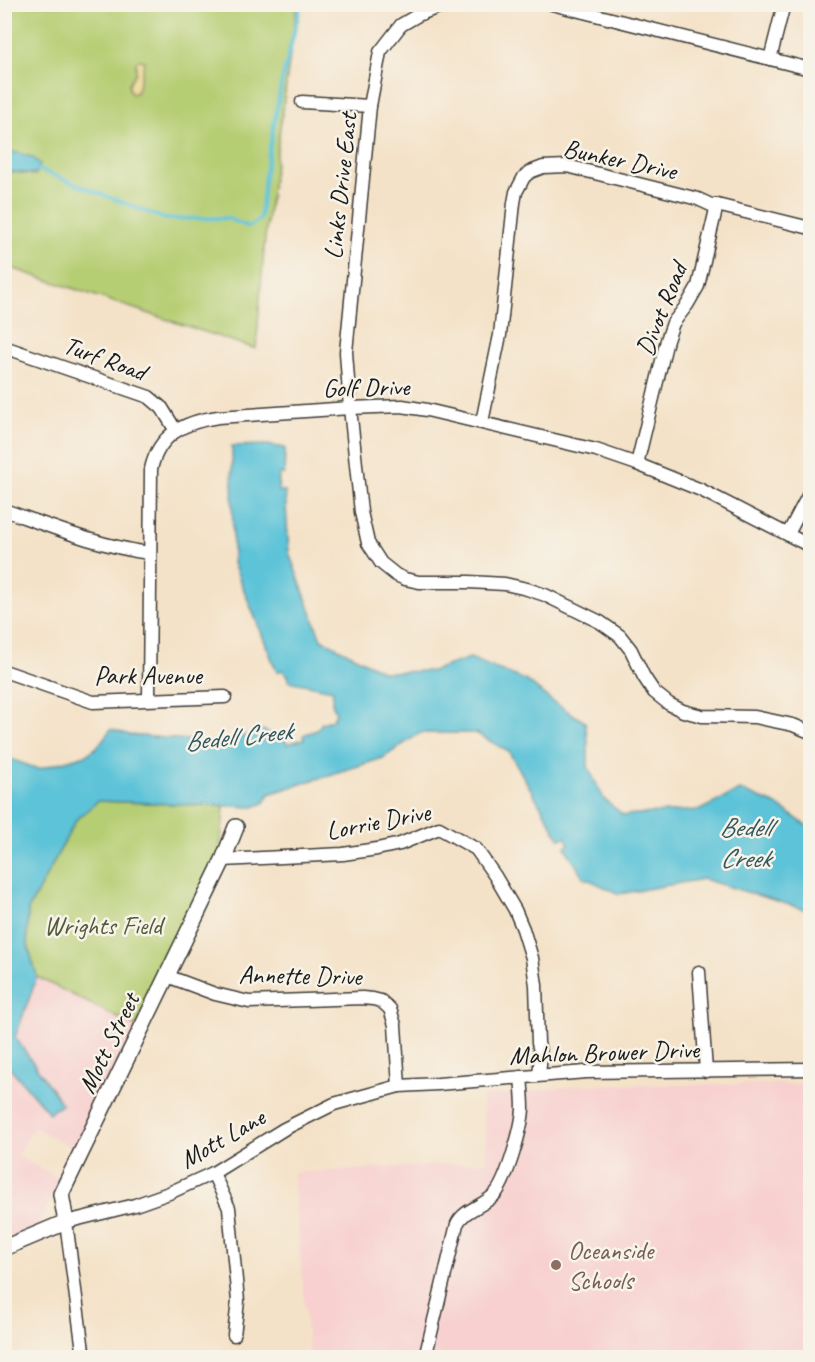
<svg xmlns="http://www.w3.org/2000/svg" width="815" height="1362" font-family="Caveat,sans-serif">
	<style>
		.built { fill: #f7d0cf }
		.green { fill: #b6ce73; stroke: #697548; stroke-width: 1.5 }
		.sand { fill: #eeda9e; stroke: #857b5d; stroke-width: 1.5 }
		.water { fill: #5bc3d8; stroke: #3c707a; stroke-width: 1.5 }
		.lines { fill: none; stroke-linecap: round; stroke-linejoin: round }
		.stream { stroke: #5bc3d8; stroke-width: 4 }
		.minor-casing { stroke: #3c3a36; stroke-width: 15 }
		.tertiary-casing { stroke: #3c3a36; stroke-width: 18 }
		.minor { stroke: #fff; stroke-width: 12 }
		.tertiary { stroke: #fff; stroke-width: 15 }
		.education-dot { fill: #8d6e63; stroke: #f7f3e8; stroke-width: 2 }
		.labels { text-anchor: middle; stroke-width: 5; stroke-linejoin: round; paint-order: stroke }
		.street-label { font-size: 26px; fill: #1c1c1c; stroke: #f7f3e8 }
		.park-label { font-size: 26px; fill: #525a3a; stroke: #f7f3e8 }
		.education-label { font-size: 26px; fill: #785e54; stroke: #f7f3e8; text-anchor: start }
		.water-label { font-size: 27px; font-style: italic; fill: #32565e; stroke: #f7f3e8 }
	</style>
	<rect width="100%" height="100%" fill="#f7f3e8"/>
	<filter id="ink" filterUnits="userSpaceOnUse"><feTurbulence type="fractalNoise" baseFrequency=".0167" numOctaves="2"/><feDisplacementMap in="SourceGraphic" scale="12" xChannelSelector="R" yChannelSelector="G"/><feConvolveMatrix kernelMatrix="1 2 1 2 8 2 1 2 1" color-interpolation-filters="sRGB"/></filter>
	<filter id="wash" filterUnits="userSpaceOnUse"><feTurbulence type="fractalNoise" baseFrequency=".008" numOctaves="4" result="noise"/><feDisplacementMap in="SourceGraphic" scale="24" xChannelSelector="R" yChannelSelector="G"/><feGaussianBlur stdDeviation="1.35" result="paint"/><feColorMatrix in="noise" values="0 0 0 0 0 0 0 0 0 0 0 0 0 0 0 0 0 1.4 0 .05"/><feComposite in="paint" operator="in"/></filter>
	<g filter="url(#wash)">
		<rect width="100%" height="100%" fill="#f4e2c8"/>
		<!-- built -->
		<g class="built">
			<polygon points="37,977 136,1027 78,1151 34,1127 17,1156 62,1180 35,1228 4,1244 4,1062 49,1113 61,1104 15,1037"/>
			<polygon points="810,1084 810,1357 309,1357 293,1173 488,1162 482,1096 587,1085"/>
		</g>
		<!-- green -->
		<g class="green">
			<polygon points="5,5 297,5 265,237 256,349 5,266 5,171 34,175 36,174 32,157 5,150"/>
			<polygon points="97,801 224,806 220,852 136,1027 37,977 27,942 28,910 76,820"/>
		</g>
		<!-- sand -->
		<path class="sand" d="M 139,60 L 144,61 C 143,73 139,83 136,93 L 132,94 C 126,86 130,80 136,73 L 136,62 Z"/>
		<!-- water -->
		<g class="water">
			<polygon points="5,150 32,157 40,164 36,174 5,171"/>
			<polygon points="267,445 285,448 284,474 279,474 278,491 285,491 289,553 321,639 384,672 432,671 470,658 527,681 553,702 585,722 588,742 588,767 604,799 623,815 700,810 740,790 777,805 810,828 810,911 703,879 619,894 583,877 565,847 569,844 565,837 560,839 509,752 476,733 420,733 383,758 269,794 264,803 254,807 98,801 76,820 28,910 27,942 37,977 15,1037 62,1104 49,1113 5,1062 4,799 8,789 5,788 5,757 38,769 86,755 97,747 111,729 130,735 224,743 262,730 285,739 287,744 304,739 303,735 317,730 322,723 332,720 336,713 332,703 333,690 288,681 289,677 282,670 277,672 233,563 232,446"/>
		</g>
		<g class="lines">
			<!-- stream -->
			<polyline class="stream" points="35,168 165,219 227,218 249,227 260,219 265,174 281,85 301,4"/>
		</g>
	</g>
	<g filter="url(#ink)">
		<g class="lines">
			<defs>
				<g id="minor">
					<polyline points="446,4 418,15 401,25 380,52 370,106 346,352 350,408 361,512 368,543 381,563 396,575 405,579 419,582 469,582 505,584 527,589 545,595 600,622 620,636 631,650 644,677 654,692 669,704 683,711 702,716 755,717 793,725 810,732"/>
					<polyline points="552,4 810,69"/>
					<polyline points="770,59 784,4"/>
					<polyline points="302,102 370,106"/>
					<polyline points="4,347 149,397 162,408 176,431"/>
					<polyline points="482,422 500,335 514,203 516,192 524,177 530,172 543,167 567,166 698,199 711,205 717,205 810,228"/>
					<polyline points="637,464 667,340 673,323 687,305 698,286 717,205"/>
					<path d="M 4,510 C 52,527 99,546 149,553"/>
					<polyline points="788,534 810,492"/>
					<polyline points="4,671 93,702 225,697"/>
					<path d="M 149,699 L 151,469 C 159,434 184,422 218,417 L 350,408 L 402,406 L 427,410 L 596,450 L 637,464 L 701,490 L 810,546"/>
					<polyline points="223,860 343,854 377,849 400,844 439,828 476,849 495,876 515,910 523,929 532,958 536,985 538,1043 541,1055 539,1075"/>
					<polyline points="699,972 706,1071"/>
					<polyline points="167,976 215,994 249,1002 362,998 373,999 381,1001 390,1009 395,1025 399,1086"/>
					<polyline points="213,1173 229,1208 238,1301 234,1335"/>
					<polyline points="84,1358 66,1222 135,1205 169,1193 213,1173 284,1129 334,1104 399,1086 438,1084 586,1072 810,1069"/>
					<path d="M 425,1358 L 457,1224 C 465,1208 484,1207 496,1193 C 507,1179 522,1128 523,1109 C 523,1099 522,1088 521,1077"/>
				</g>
				<polyline id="tertiary" points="4,1248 66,1222 61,1194 223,860 236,827"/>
			</defs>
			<!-- minor casing -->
			<use href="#minor" class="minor-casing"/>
			<!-- tertiary casing -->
			<use href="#tertiary" class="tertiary-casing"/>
			<!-- minor -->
			<use href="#minor" class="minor"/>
			<!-- tertiary -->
			<use href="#tertiary" class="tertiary"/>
		</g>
	</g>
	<!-- markers -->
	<circle class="education-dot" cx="556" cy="1265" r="6"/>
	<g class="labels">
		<!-- street labels -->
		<g class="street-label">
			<text transform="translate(620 159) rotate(12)" y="9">Bunker Drive</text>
			<text transform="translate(340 186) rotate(-84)" y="9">Links Drive East</text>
			<text transform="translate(661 309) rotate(-68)" y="9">Divot Road</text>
			<text transform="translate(105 358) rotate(20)" y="9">Turf Road</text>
			<text transform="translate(366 387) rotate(-1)" y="9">Golf Drive</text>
			<text x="148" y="684">Park Avenue</text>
			<text transform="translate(378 821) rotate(-11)" y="9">Lorrie Drive</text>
			<text transform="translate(300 975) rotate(1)" y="9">Annette Drive</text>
			<text transform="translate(108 1043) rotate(-64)" y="9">Mott Street</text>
			<text transform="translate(604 1052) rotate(-2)" y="9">Mahlon Brower Drive</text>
			<text transform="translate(222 1138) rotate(-30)" y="9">Mott Lane</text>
		</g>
		<!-- park labels -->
		<g class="park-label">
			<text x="103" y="934">Wrights Field</text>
		</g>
		<!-- education labels -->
		<g class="education-label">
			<text x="568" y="1259">Oceanside<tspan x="568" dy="30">Schools</tspan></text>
		</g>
		<!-- water labels -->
		<g class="water-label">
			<text transform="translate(238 736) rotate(-6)" y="9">Bedell Creek</text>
			<text x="745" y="836">Bedell<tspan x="745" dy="31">Creek</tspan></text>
		</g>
	</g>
	<!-- margin -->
	<rect width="815" height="1362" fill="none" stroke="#f7f3e8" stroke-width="24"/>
</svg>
